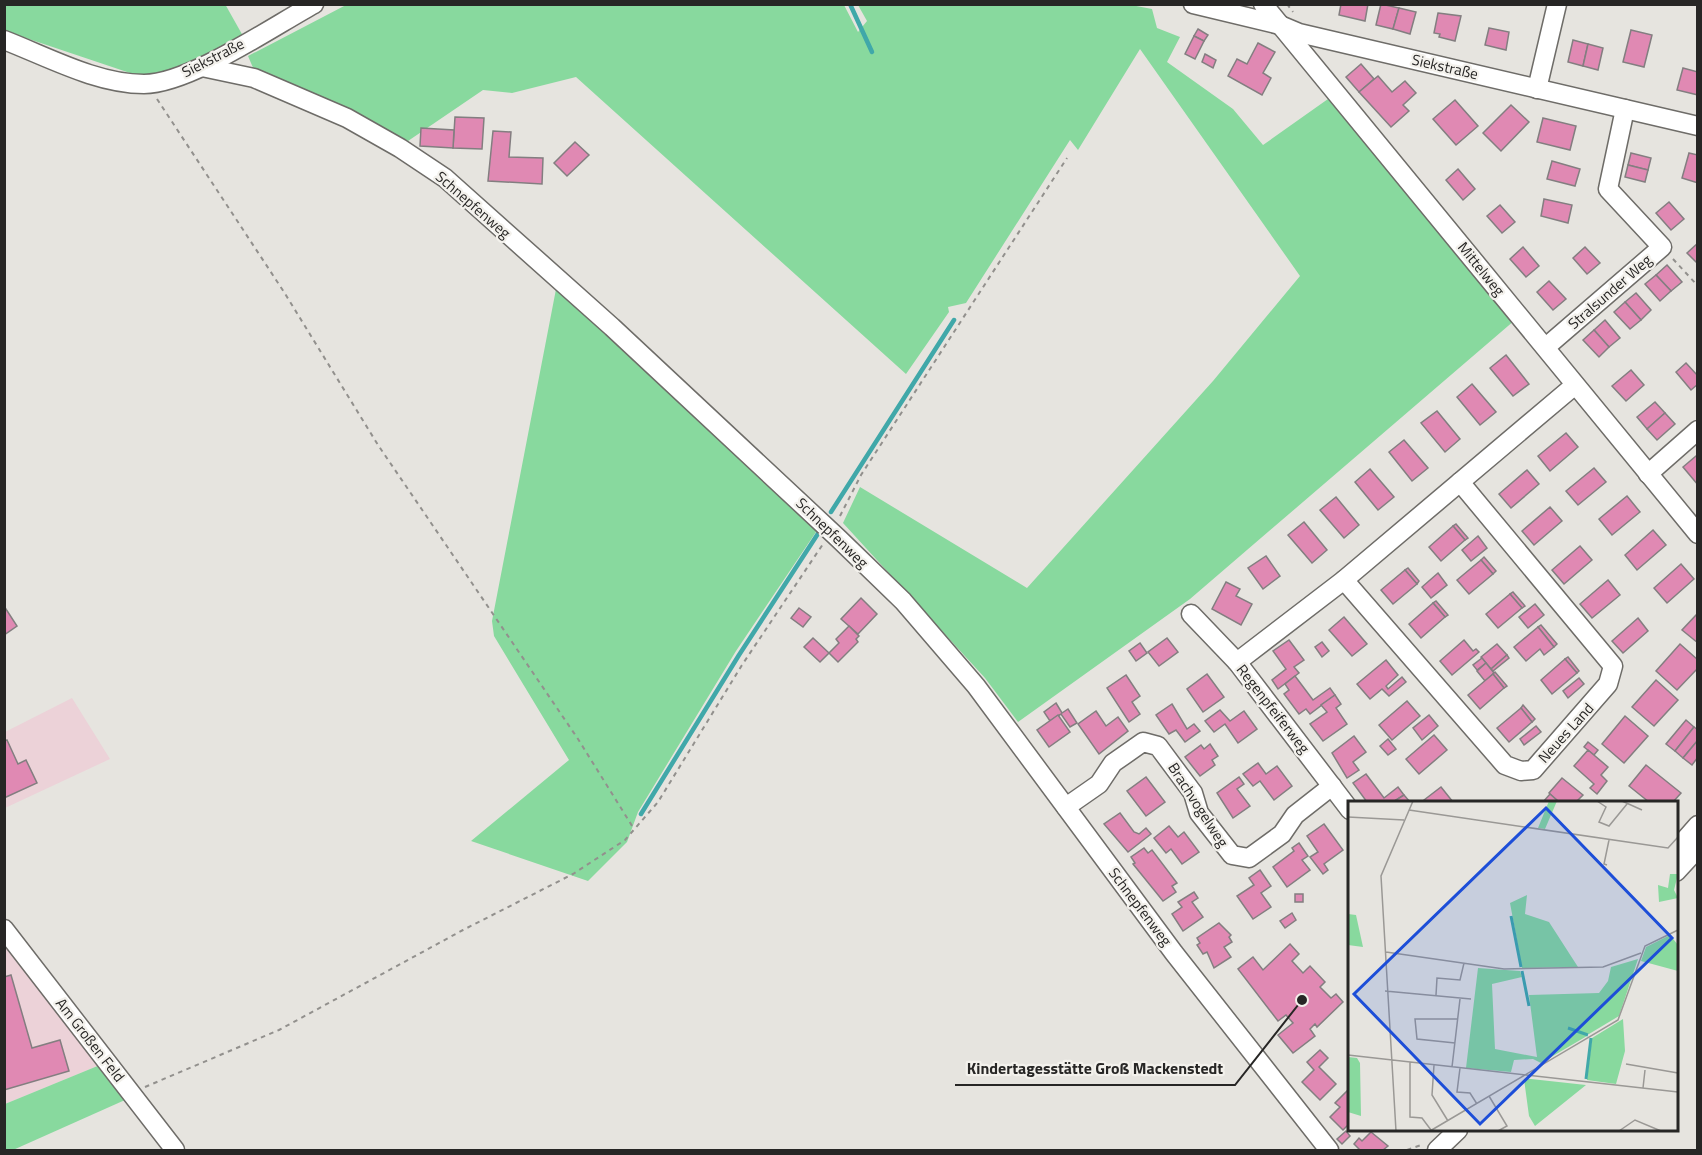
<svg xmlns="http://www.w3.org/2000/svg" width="1702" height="1155" font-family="'Titillium Web',sans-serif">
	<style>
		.industrial { fill: #ecd2d8 }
		.green { fill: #88d99e }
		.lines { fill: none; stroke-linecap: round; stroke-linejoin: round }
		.stream { stroke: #40a8a9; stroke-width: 4.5 }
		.building { fill: #e089b3; stroke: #837e80; stroke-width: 1.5 }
		.minor-casing { stroke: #6e6c68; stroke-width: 21 }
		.path { stroke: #92908d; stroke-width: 2; stroke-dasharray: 4.5 4.5; stroke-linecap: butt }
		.minor { stroke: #fff; stroke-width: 18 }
		.labels { text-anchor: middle; stroke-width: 4.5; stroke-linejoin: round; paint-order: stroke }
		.street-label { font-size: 15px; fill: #272625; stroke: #f3f1ec }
		.inset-river { fill: none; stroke: #40a8a9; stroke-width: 3 }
		.inset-road { fill: none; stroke: #9a9895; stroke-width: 1.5 }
		.view { fill: #1d4ed8; fill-opacity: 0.15; stroke: #1d4ed8; stroke-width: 3 }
		.inset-edge { fill: none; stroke: #272625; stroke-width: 3 }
		.leader { fill: none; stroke: #272625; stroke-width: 2 }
		.callout-dot { fill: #272625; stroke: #f3f1ec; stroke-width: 2 }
		.callout-label { font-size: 16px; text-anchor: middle; font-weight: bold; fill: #272625; stroke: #f3f1ec; stroke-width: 4.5; stroke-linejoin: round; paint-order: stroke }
	</style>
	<rect width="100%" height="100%" fill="#e6e4df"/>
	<!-- industrial -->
	<g class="industrial">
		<polygon points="72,698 110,759 5,808 5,732"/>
		<polygon points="4,940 100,1065 5,1104 4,1104"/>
	</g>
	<!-- green -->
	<g class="green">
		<path d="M 225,4 L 243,36 C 210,56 176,79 136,75 L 5,31 L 5,5 Z"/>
		<polygon points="346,5 844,5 858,32 867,21 858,5 1131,5 1152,9 1157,28 1180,37 1167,62 1233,109 1263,145 1328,99 1515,320 1190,599 1018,722 985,678 843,523 860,487 1027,588 1213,381 1300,276 1140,49 1078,150 1070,140 966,303 948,307 949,312 906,374 576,77 512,93 483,90 408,141 254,70 248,56"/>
		<polygon points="557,284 818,529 736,651 638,812 627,842 588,881 471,841 569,760 494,636 492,621"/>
		<polygon points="100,1065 125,1100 13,1150 5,1150 5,1104"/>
	</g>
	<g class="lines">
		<!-- stream -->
		<g class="stream">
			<polyline points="850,4 872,52"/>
			<polyline points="831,512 954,320"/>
			<polyline points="641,814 739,655 821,529"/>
		</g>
	</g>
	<!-- building -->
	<g class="building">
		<polygon points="1341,4 1368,4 1365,21 1339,15"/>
		<polygon points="1381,4 1399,8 1393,29 1376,25"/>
		<polygon points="1399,8 1416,12 1410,34 1393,29"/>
		<polygon points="1438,13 1461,16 1455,41 1439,37 1440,34 1434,33"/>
		<polygon points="1489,28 1509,32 1506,50 1485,45"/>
		<polygon points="1198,29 1208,35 1204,41 1194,36"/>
		<polygon points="1631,30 1652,35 1644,67 1623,62"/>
		<polygon points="1194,36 1204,41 1195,59 1185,54"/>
		<polygon points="1573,40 1588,44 1583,66 1568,62"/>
		<polygon points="1258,43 1275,52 1263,73 1271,78 1262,95 1228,76 1237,59 1247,64"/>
		<polygon points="1588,44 1603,48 1598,70 1583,66"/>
		<polygon points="1205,54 1216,60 1213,68 1202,62"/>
		<polygon points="1361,64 1374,79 1359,92 1346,77"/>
		<polygon points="1683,68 1698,72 1698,95 1677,90"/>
		<polygon points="1378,76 1392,92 1405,81 1416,93 1403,105 1409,111 1391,127 1359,92"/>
		<polygon points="1455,100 1478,126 1456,145 1433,119"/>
		<polygon points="1511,105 1529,122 1501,151 1483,133"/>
		<polygon points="455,117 484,118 482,149 453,148"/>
		<polygon points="1543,118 1576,126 1570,150 1537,142"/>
		<polygon points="421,128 454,130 453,148 420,146"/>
		<polygon points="493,131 511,132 509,157 543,158 542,184 488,181"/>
		<polygon points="575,142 589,155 567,176 554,163"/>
		<polygon points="1631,153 1651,158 1648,170 1628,165"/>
		<polygon points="1689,153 1698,155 1698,183 1682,178"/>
		<polygon points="1552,161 1580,169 1575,186 1547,179"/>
		<polygon points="1628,165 1648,170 1645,182 1625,177"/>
		<polygon points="1458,169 1475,189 1463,200 1446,180"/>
		<polygon points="1544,199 1572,205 1568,223 1541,216"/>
		<polygon points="1669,202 1684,219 1671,230 1656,213"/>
		<polygon points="1500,205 1515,222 1502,233 1487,216"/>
		<polygon points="1698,243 1698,264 1687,253"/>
		<polygon points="1523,247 1539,266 1526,277 1510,259"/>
		<polygon points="1585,247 1600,263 1587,274 1573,258"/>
		<polygon points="1667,265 1682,282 1671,291 1656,275"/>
		<polygon points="1656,275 1671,291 1660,301 1645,284"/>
		<polygon points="1549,281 1566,299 1553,310 1537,292"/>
		<polygon points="1636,293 1651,310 1641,320 1625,302"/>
		<polygon points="1625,302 1641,320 1630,329 1614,312"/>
		<polygon points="1605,320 1620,338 1609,347 1594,330"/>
		<polygon points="1594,330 1609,347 1599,357 1583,340"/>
		<polygon points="1506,355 1529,384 1513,396 1490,368"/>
		<polygon points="1686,363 1698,376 1698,384 1691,390 1676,372"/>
		<polygon points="1631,370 1644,385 1626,401 1612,386"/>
		<polygon points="1472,384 1496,412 1480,425 1457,397"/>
		<polygon points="1655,402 1665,413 1647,429 1637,417"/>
		<polygon points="1437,411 1460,439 1445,452 1421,423"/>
		<polygon points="1665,413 1675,424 1657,440 1647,429"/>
		<polygon points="1566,433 1578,447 1550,471 1538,456"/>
		<polygon points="1404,440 1428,468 1412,481 1389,452"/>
		<polygon points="1696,456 1698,458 1698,485 1683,467"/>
		<polygon points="1594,468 1606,482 1578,505 1566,491"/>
		<polygon points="1370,469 1394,497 1378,510 1355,482"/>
		<polygon points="1527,470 1539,484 1511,508 1499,494"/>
		<polygon points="1627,496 1640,512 1612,535 1599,519"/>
		<polygon points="1336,497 1359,525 1344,538 1320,510"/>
		<polygon points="1550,507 1562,521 1534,545 1522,531"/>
		<polygon points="1304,522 1327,550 1312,563 1288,535"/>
		<polygon points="1456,524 1468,538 1465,540 1453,526"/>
		<polygon points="1453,526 1465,540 1441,561 1429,547"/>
		<polygon points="1653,530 1666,545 1637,570 1625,555"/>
		<polygon points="1478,536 1487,548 1471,561 1462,550"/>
		<polygon points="1580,546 1592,560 1564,584 1552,570"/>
		<polygon points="1266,556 1280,576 1263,589 1248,568"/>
		<polygon points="1484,557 1496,571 1493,574 1481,560"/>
		<polygon points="1481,560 1493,574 1469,594 1457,580"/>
		<polygon points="1681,564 1694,579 1667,603 1654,588"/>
		<polygon points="1408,568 1419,581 1417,584 1405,570"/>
		<polygon points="1405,570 1417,584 1393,604 1381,590"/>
		<polygon points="1438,573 1447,585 1431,598 1422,587"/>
		<polygon points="1608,580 1620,595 1592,618 1580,604"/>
		<polygon points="1226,582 1240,589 1236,596 1252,604 1241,625 1212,609"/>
		<polygon points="1513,592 1525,606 1522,608 1510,594"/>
		<polygon points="1510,594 1522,608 1498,628 1486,614"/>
		<polygon points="861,598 877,614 858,634 841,619"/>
		<polygon points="1436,601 1448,615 1445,617 1433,603"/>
		<polygon points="1433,603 1445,617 1421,638 1409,624"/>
		<polygon points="1535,604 1544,615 1528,628 1519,617"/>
		<polygon points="4,606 17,626 4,635"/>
		<polygon points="799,608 811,617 803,627 791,618"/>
		<polygon points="1698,613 1698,643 1682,630"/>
		<polygon points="1344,617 1367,644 1352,656 1329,630"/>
		<polygon points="1638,618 1648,631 1623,653 1612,641"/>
		<polygon points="1541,625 1557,644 1554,647 1538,627"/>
		<polygon points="849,626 859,636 856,639 858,642 838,662 829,653 839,643 836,639"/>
		<polygon points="1538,627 1554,647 1544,655 1540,649 1526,661 1514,647"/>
		<polygon points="813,638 829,653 820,662 804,647"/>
		<polygon points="1167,638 1178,652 1159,666 1148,652"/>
		<polygon points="1289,640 1304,660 1294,667 1299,673 1278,689 1272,680 1286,669 1273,651"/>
		<polygon points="1464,640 1473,651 1476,649 1479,652 1452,675 1440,661"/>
		<polygon points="1322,642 1329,651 1322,657 1315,647"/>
		<polygon points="1140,643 1147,653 1136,661 1129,651"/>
		<polygon points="1497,644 1507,655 1491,669 1481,657"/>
		<polygon points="1680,644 1698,660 1698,668 1677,690 1656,671"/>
		<polygon points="1507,655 1509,658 1493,671 1491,669"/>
		<polygon points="1568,657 1579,671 1577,673 1565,659"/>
		<polygon points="1482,658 1486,663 1477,670 1473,665"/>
		<polygon points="1565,659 1577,673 1552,694 1541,680"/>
		<polygon points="1386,660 1398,675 1386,686 1388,689 1402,677 1406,682 1389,696 1382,689 1370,699 1357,684"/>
		<polygon points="1486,663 1494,673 1485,681 1477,671"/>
		<polygon points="1495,672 1507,686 1504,688 1493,674"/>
		<polygon points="1207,674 1224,697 1203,712 1187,689"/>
		<polygon points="1493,674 1504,688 1480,709 1468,695"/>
		<polygon points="1126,675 1140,696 1132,702 1140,714 1129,722 1107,688"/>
		<polygon points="1295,676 1313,700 1330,688 1335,695 1310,714 1306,709 1299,714 1284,694 1289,690 1285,684"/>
		<polygon points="1579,678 1584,684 1568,698 1563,691"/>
		<polygon points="1656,680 1678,700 1654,726 1632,707"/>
		<polygon points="1335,695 1341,704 1336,708 1347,724 1323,741 1310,724 1327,712 1321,705"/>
		<polygon points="1407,701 1420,716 1392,740 1379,725"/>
		<polygon points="1056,703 1062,713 1068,709 1077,723 1070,727 1061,714 1050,721 1044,712"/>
		<polygon points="1172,704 1187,729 1194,724 1200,731 1185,742 1176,730 1169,734 1156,715"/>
		<polygon points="1523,705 1535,719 1532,722 1521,708"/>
		<polygon points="1521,708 1532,722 1509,742 1497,728"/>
		<polygon points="1220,710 1230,721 1244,711 1257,729 1238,743 1225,724 1214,732 1205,721"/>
		<polygon points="1096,711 1106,726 1118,717 1128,731 1099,754 1078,724"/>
		<polygon points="1058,715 1070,732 1049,747 1037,730"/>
		<polygon points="1429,715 1438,726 1422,740 1413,728"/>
		<polygon points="1625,716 1648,736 1624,763 1602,744"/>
		<polygon points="1686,720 1694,727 1675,751 1666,744"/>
		<polygon points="1536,726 1541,732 1524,745 1520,739"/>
		<polygon points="1694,727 1698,730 1698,740 1683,758 1675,751"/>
		<polygon points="1434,735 1447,750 1419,774 1406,759"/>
		<polygon points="1354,736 1366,752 1353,762 1359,770 1347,778 1332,753"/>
		<polygon points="1388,739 1396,749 1388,755 1380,746"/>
		<polygon points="7,740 18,764 26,760 37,783 4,798 4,741"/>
		<polygon points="1698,740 1698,757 1692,765 1683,758"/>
		<polygon points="1588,742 1598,750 1594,755 1584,747"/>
		<polygon points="1210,744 1218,756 1212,760 1215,765 1200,776 1185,757 1201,745 1204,749"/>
		<polygon points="1588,750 1608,767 1601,775 1607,781 1597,794 1590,788 1594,784 1574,766"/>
		<polygon points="1258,763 1266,774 1277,766 1292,786 1274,800 1260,781 1253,786 1243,774"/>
		<polygon points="1646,765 1681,793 1673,802 1649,802 1629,786"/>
		<polygon points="1366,774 1384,798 1398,787 1404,795 1393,802 1367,802 1353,783"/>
		<polygon points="1146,777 1165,802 1146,816 1127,791"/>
		<polygon points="1239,777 1244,784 1237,789 1250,806 1233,818 1217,793"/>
		<polygon points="1562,778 1583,795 1576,802 1559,802 1549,793"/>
		<polygon points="1441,787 1453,802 1426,802 1424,800"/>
		<polygon points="1550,794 1559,802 1543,802"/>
		<polygon points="1404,795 1410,802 1393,802"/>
		<polygon points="1120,813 1134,832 1139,834 1146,828 1151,834 1128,852 1104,824"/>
		<polygon points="1324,824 1343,850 1324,864 1328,870 1323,874 1310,857 1318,852 1307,836"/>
		<polygon points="1169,826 1178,837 1184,832 1199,852 1182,864 1171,849 1166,853 1154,838"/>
		<polygon points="1299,843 1308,856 1302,860 1310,870 1287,887 1273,867 1294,851 1292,848"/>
		<polygon points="1144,848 1148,853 1152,850 1177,883 1172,886 1176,892 1163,901 1133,864 1135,863 1131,857"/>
		<polygon points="1260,870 1271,886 1261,893 1271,907 1253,919 1237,896 1254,885 1249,878"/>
		<polygon points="1194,892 1198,898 1192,902 1203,917 1183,931 1172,914 1182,907 1178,902"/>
		<rect x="1295" y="894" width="8" height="8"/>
		<polygon points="1292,913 1296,920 1285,928 1280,921"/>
		<polygon points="1219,923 1231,935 1229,937 1232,942 1224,947 1231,957 1214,968 1207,952 1203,954 1197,945 1200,943 1197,938"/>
		<polygon points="1290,944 1299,954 1292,961 1303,973 1310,966 1325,982 1320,987 1331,998 1336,994 1343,1002 1317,1027 1315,1024 1310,1029 1315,1036 1293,1053 1278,1035 1293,1023 1286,1015 1278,1021 1238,969 1253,957 1263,970"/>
		<polygon points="11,975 32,1048 60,1040 69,1071 4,1090 4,977"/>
		<polygon points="1320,1050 1328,1058 1319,1067 1336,1084 1320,1100 1302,1082 1314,1070 1307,1062"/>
		<polygon points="1348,1090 1350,1123 1343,1130 1330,1117 1340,1107 1335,1103"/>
		<polygon points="1346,1131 1350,1136 1342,1144 1337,1139"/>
		<polygon points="1371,1132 1388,1146 1383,1150 1360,1150 1354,1144 1359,1138 1362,1141"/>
	</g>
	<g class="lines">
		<defs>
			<g id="minor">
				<polyline points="1193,4 1280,25 1299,33 1698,126"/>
				<polyline points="1263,4 1698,534"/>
				<path d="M 4,40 C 48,57 97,84 144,84 C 189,84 272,27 314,4"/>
				<polyline points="202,67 254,78 347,118 400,148 445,178 612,327 839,539 903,601 976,686 1174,953 1329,1150"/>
				<polyline points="1537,89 1557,4"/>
				<polyline points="1546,347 1662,247 1608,189 1625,109"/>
				<polyline points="1648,474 1698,430"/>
				<polyline points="1344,580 1505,765 1521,771 1533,770 1608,684 1613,666 1460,482"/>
				<polyline points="1191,614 1237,662 1350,810"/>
				<polyline points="1237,662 1344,580 1575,385"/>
				<polyline points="1066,807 1099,784 1113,763 1143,742 1158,746 1193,793 1199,813 1232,855 1249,858 1282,834 1295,815 1332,786"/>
				<polyline points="1676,850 1698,825"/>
				<polyline points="1676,872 1698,848"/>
				<polyline points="4,929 175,1150"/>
				<polyline points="1437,1150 1458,1130"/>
			</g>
		</defs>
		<!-- minor casing -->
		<use href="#minor" class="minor-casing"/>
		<!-- path -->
		<g class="path">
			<polyline points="1287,4 1293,12"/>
			<polyline points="157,99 284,292 378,445 578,739 634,829"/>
			<polyline points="1673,259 1698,286"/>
			<polyline points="840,516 861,475 1067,158"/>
			<polyline points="145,1087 279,1030 463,930 573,874 625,840 658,802 742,665 823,544"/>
			<polyline points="1407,1150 1421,1145"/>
		</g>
		<!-- minor -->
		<use href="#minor" class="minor"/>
	</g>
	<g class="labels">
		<!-- street labels -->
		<g class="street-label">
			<text transform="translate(213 58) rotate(-27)" y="5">Siekstraße</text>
			<text transform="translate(1445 67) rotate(13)" y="5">Siekstraße</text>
			<text transform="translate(473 205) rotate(41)" y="5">Schnepfenweg</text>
			<text transform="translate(1481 269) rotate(51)" y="5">Mittelweg</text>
			<text transform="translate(1610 292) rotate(-41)" y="5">Stralsunder Weg</text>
			<text transform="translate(832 533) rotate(44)" y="5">Schnepfenweg</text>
			<text transform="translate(1273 709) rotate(52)" y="5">Regenpfeiferweg</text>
			<text transform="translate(1566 733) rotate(-48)" y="5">Neues Land</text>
			<text transform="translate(1198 805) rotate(57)" y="5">Brachvogelweg</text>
			<text transform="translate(1140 907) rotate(53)" y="5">Schnepfenweg</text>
			<text transform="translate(90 1040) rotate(52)" y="5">Am Großen Feld</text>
		</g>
	</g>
	<!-- overview -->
	<g transform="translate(1348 801)">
		<rect width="330" height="330" fill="#e6e4df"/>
		<path d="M 201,0 L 209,0 L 197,28 L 190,27 ZM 322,73 L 330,73 L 326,89 L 330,97 L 311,101 L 310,84 L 320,87 ZM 179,94 L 177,113 L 201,121 L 230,166 L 174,167 L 162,102 ZM 0,113 L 8,114 L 15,146 L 0,144 ZM 322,134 L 330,144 L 330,170 L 293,160 L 298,146 ZM 290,158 L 271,215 L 241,233 L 224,228 L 239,235 L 193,262 L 185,258 L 166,259 L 163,271 L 118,267 L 130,167 L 172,170 L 174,176 L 144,183 L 147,248 L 189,256 L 181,194 L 251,192 L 260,180 L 263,166 ZM 275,218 L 277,250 L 268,283 L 239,279 L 244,237 ZM 0,256 L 9,257 L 12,262 L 13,315 L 0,311 ZM 176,278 L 183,278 L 238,284 L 187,325 L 181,315 Z" fill="#88d99e"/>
		<path class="inset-river" d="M 163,115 L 173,166M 174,170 L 181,205M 220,227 L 240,234M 238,278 L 243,237"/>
		<path class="inset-road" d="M 249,0 L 258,6 L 251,21 L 261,25 L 279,3M 274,0 L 294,9M 61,9 L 320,47 L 330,36M 0,16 L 56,19M 259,64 L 256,63 L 261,39M 38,151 L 156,168 L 255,166 L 293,152M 37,190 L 123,198M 88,194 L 89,177 L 112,179 L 116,162M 107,242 L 69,238 L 67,218 L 109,218M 0,254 L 330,291M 62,261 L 62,316 L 74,317 L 83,329M 278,263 L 330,272M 86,264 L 84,294 L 100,320M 104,266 L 112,198M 112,267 L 109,291 L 122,292 L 129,303M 295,287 L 297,269M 141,295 L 159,325 L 150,330M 48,330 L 33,75 L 65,0M 82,330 L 270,219 L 297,145 L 330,129M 271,330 L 287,319 L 313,330"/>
		<path class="view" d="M 198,7 L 324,137 L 132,323 L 6,193 Z"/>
		<rect width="330" height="330" class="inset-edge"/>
	</g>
	<!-- callouts -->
	<path class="leader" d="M1302 1000L1235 1085H955"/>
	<circle class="callout-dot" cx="1302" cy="1000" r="6"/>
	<g class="callout-label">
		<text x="1095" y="1074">Kindertagesstätte Groß Mackenstedt</text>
	</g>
	<!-- border -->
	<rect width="1702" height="1155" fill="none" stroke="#272625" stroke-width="12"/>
</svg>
